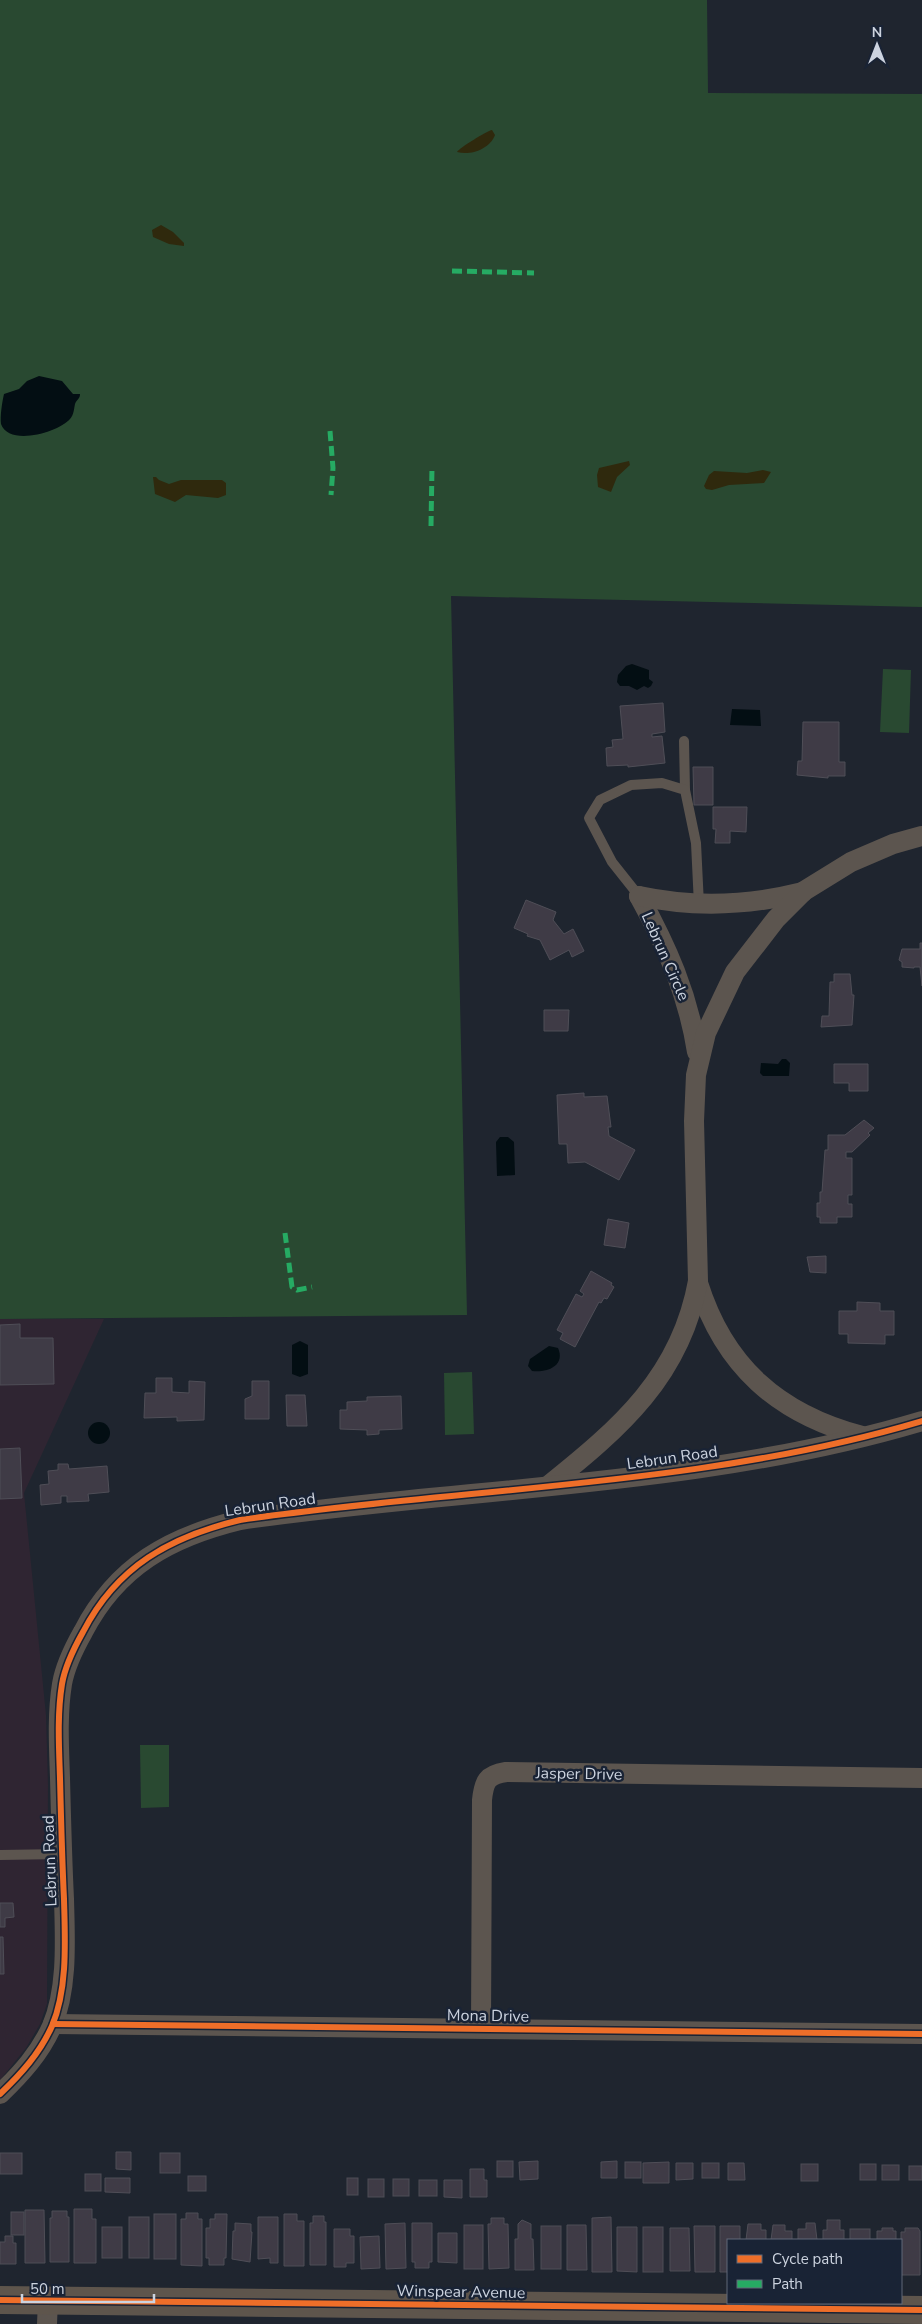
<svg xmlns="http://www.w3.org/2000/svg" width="922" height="2324" font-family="'Nunito Sans',sans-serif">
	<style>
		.medical { fill: #2f2532 }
		.green { fill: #294931 }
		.sand { fill: #2f290d }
		.water { fill: #030e13 }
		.building { fill: #3f3b46; stroke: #4f4e57 }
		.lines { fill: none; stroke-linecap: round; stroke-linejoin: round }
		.lane { stroke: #5c554f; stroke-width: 10 }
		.street { stroke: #5c554f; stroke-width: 20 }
		.secondary { stroke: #5e554c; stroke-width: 28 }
		.quiet { stroke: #26ab63; stroke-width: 5; stroke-dasharray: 10 5; stroke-linecap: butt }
		.cycleway-casing { stroke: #192335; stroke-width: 9 }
		.cycleway { stroke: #ee6e29; stroke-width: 6 }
		.labels { text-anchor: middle; stroke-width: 5; stroke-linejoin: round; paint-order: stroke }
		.street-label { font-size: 16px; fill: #ccd3df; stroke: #192335 }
	</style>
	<rect width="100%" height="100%" fill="#1f252f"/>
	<!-- medical -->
	<polygon class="medical" points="0,1319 104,1319 24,1493 46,1715 48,1785 47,2004 40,2024 26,2048 0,2080"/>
	<!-- green -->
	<g class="green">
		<polygon points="0,0 707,0 708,93 922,94 922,607 451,596 467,1315 0,1319"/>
		<polygon points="883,669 911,670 909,733 880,732"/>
		<polygon points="472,1372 474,1434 445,1435 444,1373"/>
		<polygon points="140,1745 169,1745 169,1807 141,1808"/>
	</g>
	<!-- sand -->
	<g class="sand">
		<path d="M 492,130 L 495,135 C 490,149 470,156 457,152 C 459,148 487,131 492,130 Z"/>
		<polygon points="161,225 173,232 184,243 184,246 169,244 153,237 152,230"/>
		<polygon points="629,461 630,465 617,477 611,492 598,487 597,475 599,468"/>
		<polygon points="763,470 771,472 764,483 729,485 712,490 706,489 704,486 709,475 714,471 747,473"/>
		<polygon points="153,477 156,477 159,480 169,484 181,480 222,480 226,483 226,495 218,498 186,495 175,502 155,494"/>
	</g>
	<!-- water -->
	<g class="water">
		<path d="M 39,376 L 62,381 L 73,394 L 80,394 C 80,399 77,399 75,404 C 74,408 74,415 70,419 C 59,432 9,447 1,424 C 0,416 2,403 4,394 L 19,389 L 27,381 Z"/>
		<polygon points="632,664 649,670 649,679 653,682 651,686 648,688 644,686 637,690 629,686 620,686 617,682 618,675 626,666"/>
		<polygon points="732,709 760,710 761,726 730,725"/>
		<polygon points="782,1059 786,1059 790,1063 789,1076 763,1076 760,1073 761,1063 778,1064"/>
		<polygon points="500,1137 508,1137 514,1142 515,1175 497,1176 496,1142"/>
		<polygon points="300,1341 308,1345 308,1374 300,1377 292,1374 292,1345"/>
		<path d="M 549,1346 L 558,1348 C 566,1366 546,1373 532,1371 L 528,1366 L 530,1359 Z"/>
		<circle cx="99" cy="1433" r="11"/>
	</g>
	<!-- building -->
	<g class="building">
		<polygon points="663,703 665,732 652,734 652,737 662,736 665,763 628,767 628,765 607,766 606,748 613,747 612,740 623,739 620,706"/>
		<polygon points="803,722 839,722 839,762 845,762 845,776 828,776 828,778 797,775 798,761 802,761"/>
		<polygon points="693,767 713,767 713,805 694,805"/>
		<polygon points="713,807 747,807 746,832 730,831 730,843 715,843 716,829 713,829"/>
		<polygon points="526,900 556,912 553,920 564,934 573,929 584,951 572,957 569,950 550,960 540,940 527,936 528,934 514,928"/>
		<polygon points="920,943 922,943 922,986 920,967 914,967 914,968 902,967 902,962 899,960 902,949 920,949"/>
		<polygon points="834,974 850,974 852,995 854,995 852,1025 821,1027 822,1016 829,1016 830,982 834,982"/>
		<polygon points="544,1010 569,1010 568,1031 544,1031"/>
		<polygon points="834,1064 868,1064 868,1091 849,1091 849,1083 834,1083"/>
		<polygon points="584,1093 584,1097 607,1096 611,1127 608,1127 609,1136 635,1150 619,1180 585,1162 568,1163 567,1144 559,1144 557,1095"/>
		<polygon points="864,1120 874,1128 868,1133 870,1135 852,1152 846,1152 846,1158 852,1158 852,1195 848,1195 848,1204 852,1204 852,1217 837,1217 837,1223 820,1223 820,1217 817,1217 817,1203 820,1203 820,1192 822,1192 825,1150 828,1150 828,1135 845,1135"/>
		<polygon points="608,1219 629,1223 625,1248 604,1245"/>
		<polygon points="826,1256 826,1273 810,1272 807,1257"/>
		<polygon points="591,1271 612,1283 611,1285 614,1287 607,1299 604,1298 601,1303 599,1302 575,1347 560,1339 563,1333 557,1330 576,1294 582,1297 584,1294 580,1291"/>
		<polygon points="857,1302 880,1303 880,1311 894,1311 894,1335 885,1335 885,1344 848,1343 848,1334 839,1334 839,1311 857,1311"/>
		<polygon points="20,1324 20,1338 53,1338 54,1384 0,1385 0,1325"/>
		<polygon points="156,1378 172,1378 172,1392 189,1393 189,1381 205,1382 204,1420 177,1421 177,1417 144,1418 145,1393 156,1393"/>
		<polygon points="252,1381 269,1381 269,1419 245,1419 245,1399 252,1396"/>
		<polygon points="286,1395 305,1395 307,1426 287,1426"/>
		<polygon points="401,1396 402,1429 379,1430 379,1434 367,1435 367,1430 340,1429 340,1410 347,1410 347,1402 367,1401 367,1397"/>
		<polygon points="20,1448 22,1498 0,1499 0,1449"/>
		<polygon points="58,1464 68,1464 69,1469 107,1466 109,1492 88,1494 89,1501 67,1502 67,1496 61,1496 61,1503 41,1505 40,1485 49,1484 48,1471 58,1470"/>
		<polygon points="0,1903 13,1903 14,1917 5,1918 5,1927 0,1927"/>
		<polygon points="0,1937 3,1937 4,1974 0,1974"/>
		<polygon points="116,2152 131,2152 131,2170 116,2169"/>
		<rect x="0" y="2153" width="22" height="21"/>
		<rect x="160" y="2153" width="20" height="20"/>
		<rect x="497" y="2161" width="16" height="16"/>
		<polygon points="538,2161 538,2179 520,2180 519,2162"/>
		<polygon points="617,2161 617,2178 601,2178 601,2162"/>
		<rect x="625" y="2162" width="16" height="16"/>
		<polygon points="669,2162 669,2183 643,2183 643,2163"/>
		<polygon points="676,2163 693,2163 693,2179 676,2180"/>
		<rect x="702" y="2163" width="17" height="15"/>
		<polygon points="728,2163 744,2163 745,2180 728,2180"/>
		<rect x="801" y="2164" width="17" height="17"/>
		<rect x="860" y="2164" width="16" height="16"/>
		<rect x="882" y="2165" width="17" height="15"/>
		<rect x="909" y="2166" width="13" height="14"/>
		<polygon points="470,2169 484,2169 484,2180 487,2180 487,2197 470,2197"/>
		<rect x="85" y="2174" width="16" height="17"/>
		<rect x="188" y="2176" width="18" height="15"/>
		<polygon points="105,2178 130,2178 130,2193 105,2192"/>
		<rect x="347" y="2178" width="11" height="17"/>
		<rect x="368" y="2179" width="16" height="18"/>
		<rect x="393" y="2179" width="16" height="17"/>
		<rect x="419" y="2180" width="18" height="16"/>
		<polygon points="444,2180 462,2180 462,2198 444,2197"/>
		<polygon points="74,2209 92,2209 92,2219 96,2219 96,2263 74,2263"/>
		<polygon points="25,2210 44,2210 45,2263 25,2263"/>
		<polygon points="52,2211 67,2211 67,2217 69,2217 69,2262 50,2262 50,2218 52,2218"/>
		<rect x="11" y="2212" width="13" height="23"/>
		<polygon points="186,2213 198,2213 198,2219 202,2219 202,2266 181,2265 181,2219 186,2219"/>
		<rect x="154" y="2214" width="22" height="45"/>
		<polygon points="215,2214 227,2214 226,2258 224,2258 224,2265 209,2265 209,2258 206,2258 206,2228 210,2228 210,2219 215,2219"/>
		<polygon points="284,2214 297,2214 297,2221 304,2221 304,2266 284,2266"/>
		<polygon points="313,2216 324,2216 324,2222 326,2222 326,2265 310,2265 310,2223 313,2223"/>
		<rect x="129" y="2217" width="20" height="41"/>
		<polygon points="258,2217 278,2217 278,2263 270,2263 270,2258 258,2259"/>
		<polygon points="611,2217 612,2272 592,2272 592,2218"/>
		<polygon points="491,2218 504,2218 504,2224 508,2224 509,2268 489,2269 488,2224 491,2224"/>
		<polygon points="522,2220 531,2224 531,2239 533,2239 534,2270 515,2270 515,2239 518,2239 518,2224"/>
		<polygon points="827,2220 840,2220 840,2230 844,2230 844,2240 823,2240 823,2230 827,2230"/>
		<polygon points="235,2223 251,2224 251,2232 252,2232 250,2262 232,2259 233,2231 235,2231"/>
		<polygon points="405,2223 406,2268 386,2269 385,2224"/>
		<polygon points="412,2223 432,2223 432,2262 429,2262 429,2268 415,2268 415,2262 412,2262"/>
		<polygon points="806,2223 815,2223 817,2240 798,2240 798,2229 806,2229"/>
		<polygon points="748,2224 761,2224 761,2230 766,2230 766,2240 746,2240"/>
		<rect x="464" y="2225" width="19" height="44"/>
		<polygon points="567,2225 586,2225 587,2270 567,2270"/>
		<polygon points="773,2225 785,2225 785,2231 792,2231 792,2240 771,2240"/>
		<rect x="541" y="2226" width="20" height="43"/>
		<polygon points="694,2226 715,2226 715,2272 695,2272"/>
		<polygon points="720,2226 740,2226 740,2240 728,2240 728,2272 720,2272"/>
		<rect x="102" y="2227" width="20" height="31"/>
		<polygon points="617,2227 637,2227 637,2272 617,2271"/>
		<rect x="643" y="2227" width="20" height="45"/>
		<polygon points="670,2228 689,2228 690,2271 670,2271"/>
		<polygon points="882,2228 893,2228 893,2231 896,2231 896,2240 877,2240 877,2231 882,2231"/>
		<polygon points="905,2228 918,2228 920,2231 920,2275 901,2275 901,2232 905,2232"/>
		<polygon points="334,2229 350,2229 350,2236 354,2236 354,2263 346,2263 346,2267 334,2267"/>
		<rect x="850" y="2229" width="20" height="11"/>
		<polygon points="438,2233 457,2233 457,2263 438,2262"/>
		<polygon points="5,2236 13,2236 13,2243 16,2243 16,2264 0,2264 0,2242 5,2242"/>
		<polygon points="379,2236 380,2268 361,2269 360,2237"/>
	</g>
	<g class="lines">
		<!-- lane -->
		<g class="lane">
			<polyline points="684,741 685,790"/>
			<polyline points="639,896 612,862 589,818 600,800 631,785 662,783 685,790 696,843 699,905"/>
			<polyline points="0,1855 62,1854"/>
		</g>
		<!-- street -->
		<g class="street">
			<path d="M 639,896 C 667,947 688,994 697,1052"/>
			<path d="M 639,896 C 695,908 747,906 803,892"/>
			<path d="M 698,1283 C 724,1366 778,1414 862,1436"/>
			<path d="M 549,1485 C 620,1428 681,1376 698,1281 L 694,1121 L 696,1075 L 706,1033 L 735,972 L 776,919 L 804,891 L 851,862 L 893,844 L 922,836"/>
			<polyline points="53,2024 922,2034"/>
			<path d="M 481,2028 L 482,1800 C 484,1781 487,1775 506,1772 L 922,1778"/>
			<path d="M 0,2094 C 21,2074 40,2053 52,2026 C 68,1988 65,1939 64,1899 C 62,1859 61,1818 60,1778 C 59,1747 57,1715 62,1684 C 65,1666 74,1648 83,1632 C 117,1566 170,1537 240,1520 C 467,1487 701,1487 922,1421"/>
			<polyline points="47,2324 48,2300"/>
		</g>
		<!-- secondary -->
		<polyline class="secondary" points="0,2300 922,2310"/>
		<!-- quiet -->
		<g class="quiet">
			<polyline points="452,271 534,273"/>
			<polyline points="330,431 333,468 331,495"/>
			<polyline points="431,526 432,467"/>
			<polyline points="285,1233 292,1287 297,1290 312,1287"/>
		</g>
		<defs>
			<g id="cycleway">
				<polyline points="53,2024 922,2034"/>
				<path d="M 0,2094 C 21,2074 40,2053 52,2026 C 68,1988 65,1939 64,1899 C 62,1859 61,1818 60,1778 C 59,1747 57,1715 62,1684 C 65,1666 74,1648 83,1632 C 117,1566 170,1537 240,1520 C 467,1487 701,1487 922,1421"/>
				<polyline points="0,2300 922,2310"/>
			</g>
		</defs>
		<!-- cycleway casing -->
		<use href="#cycleway" class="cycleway-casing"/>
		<!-- cycleway -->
		<use href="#cycleway" class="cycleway"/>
	</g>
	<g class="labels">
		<!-- street labels -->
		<g class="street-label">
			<text transform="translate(666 956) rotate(66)" y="6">Lebrun Circle</text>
			<text transform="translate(672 1457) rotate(-8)" y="6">Lebrun Road</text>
			<text transform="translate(270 1504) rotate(-8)" y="6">Lebrun Road</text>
			<text transform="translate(579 1773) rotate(1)" y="6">Jasper Drive</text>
			<text transform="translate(49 1861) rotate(-92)" y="6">Lebrun Road</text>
			<text transform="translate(488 2015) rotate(1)" y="6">Mona Drive</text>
			<text transform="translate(461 2291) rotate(1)" y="6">Winspear Avenue</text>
		</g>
	</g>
	<!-- legend -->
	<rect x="727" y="2239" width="175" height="65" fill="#192335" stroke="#616979"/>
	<rect x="737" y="2255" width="25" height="8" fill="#ee6e29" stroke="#616979"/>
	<text x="772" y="2264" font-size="15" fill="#ccd3df">Cycle path</text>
	<rect x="737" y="2280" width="25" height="8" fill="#26ab63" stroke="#616979"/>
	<text x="772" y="2289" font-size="15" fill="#ccd3df">Path</text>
	<!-- north arrow -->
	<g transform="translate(877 45)" stroke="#192335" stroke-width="4" paint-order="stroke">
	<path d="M0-4L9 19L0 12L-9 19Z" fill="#ccd3df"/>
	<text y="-8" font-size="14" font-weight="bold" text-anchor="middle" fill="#ccd3df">N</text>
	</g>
	<!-- scale -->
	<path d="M22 2294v8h132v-8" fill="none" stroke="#ccd3df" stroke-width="2.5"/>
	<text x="30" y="2294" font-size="15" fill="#ccd3df" stroke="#192335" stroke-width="4" paint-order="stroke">50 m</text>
</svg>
